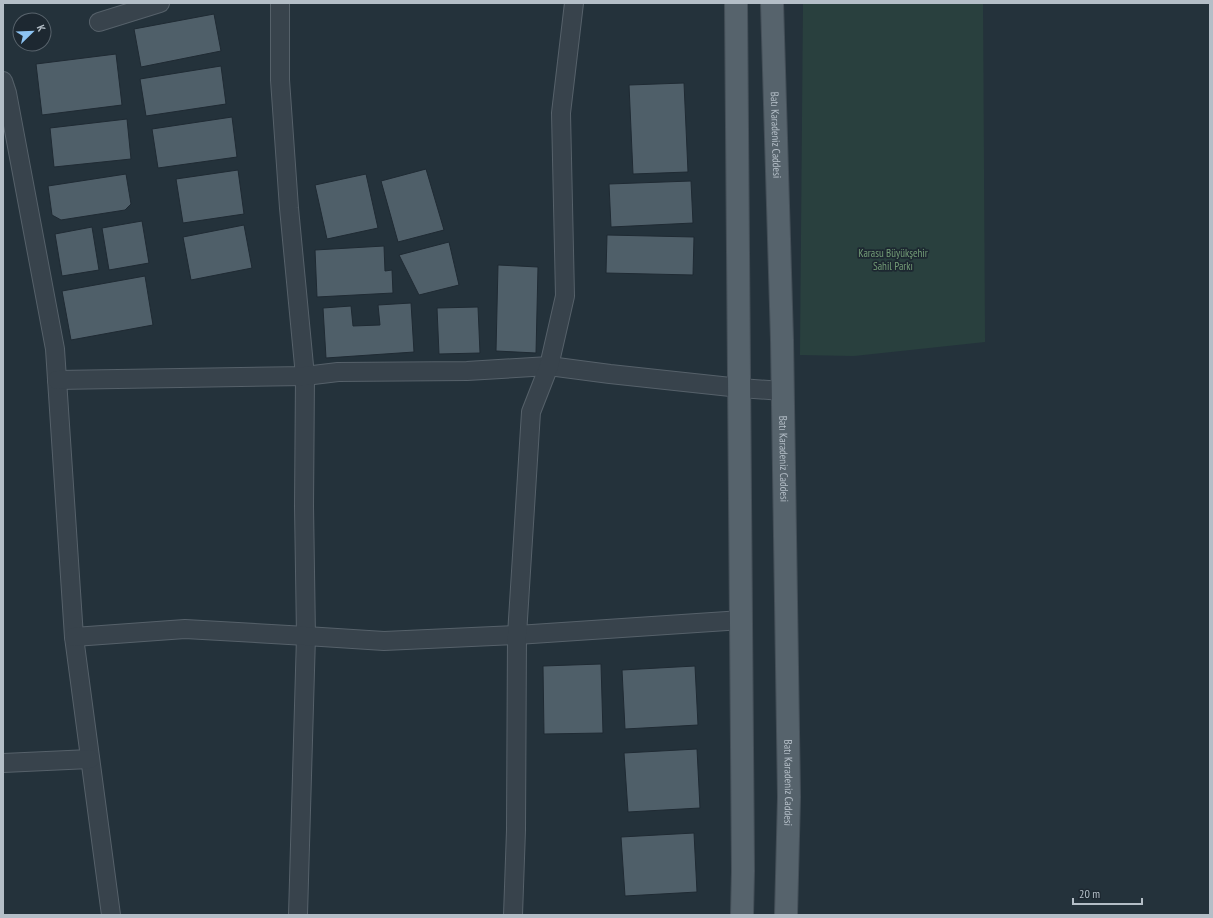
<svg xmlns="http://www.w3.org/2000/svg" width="1213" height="918" font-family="'PT Sans Narrow',sans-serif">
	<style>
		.green { fill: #29403e }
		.building { fill: #4f5f69; stroke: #1f2a33 }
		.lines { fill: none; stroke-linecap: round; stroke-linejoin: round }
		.street-casing { stroke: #56616a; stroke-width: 20 }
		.primary-casing { stroke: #444f58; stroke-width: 24 }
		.street { stroke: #38434c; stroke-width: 18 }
		.primary { stroke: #56636c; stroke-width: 22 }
		.labels { text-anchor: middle; stroke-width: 3.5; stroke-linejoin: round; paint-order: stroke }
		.street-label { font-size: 11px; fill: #b4bec7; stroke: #1d2831 }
		.park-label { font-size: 11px; fill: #739c76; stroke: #1d2831 }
	</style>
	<rect width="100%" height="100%" fill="#24323b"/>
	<!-- green -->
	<polygon class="green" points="803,3 983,3 985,342 854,356 800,355"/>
	<!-- building -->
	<g class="building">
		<polygon points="214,14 221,51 141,67 134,29"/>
		<polygon points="116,54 122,105 42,115 36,64"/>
		<polygon points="221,66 226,104 146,116 140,79"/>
		<polygon points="684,83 688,172 633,174 629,85"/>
		<polygon points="232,117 237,157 158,168 152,129"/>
		<polygon points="127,119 131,159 54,167 50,128"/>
		<polygon points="426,169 444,230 398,242 381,181"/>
		<polygon points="238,170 244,214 183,223 176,179"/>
		<polygon points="126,174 131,204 125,210 61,220 52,215 48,186"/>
		<polygon points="366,174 378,228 327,239 315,185"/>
		<polygon points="691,181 693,223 611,227 609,184"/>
		<polygon points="142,221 149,263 109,270 102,228"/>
		<polygon points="244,225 252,268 191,280 183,237"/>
		<polygon points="92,227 99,270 62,276 55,234"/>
		<polygon points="607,235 694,237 693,275 606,273"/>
		<polygon points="449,242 459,285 419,295 399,255"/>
		<polygon points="384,246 385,271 392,270 393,293 317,297 315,250"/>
		<polygon points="498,265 538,267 536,353 496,351"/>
		<polygon points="145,276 153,325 71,340 62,291"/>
		<polygon points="411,303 414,352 326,358 323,308 351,306 353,326 380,325 378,305"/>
		<polygon points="478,307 480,353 439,354 437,308"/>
		<polygon points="601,664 603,733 544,734 543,666"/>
		<polygon points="695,666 698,725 625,729 622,670"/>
		<polygon points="697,749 700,808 628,812 624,753"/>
		<polygon points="694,833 697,892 625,896 621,837"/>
	</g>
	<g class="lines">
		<defs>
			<g id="street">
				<polyline points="280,3 280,80 289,208 305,376 304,506 306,636 298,915"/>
				<polyline points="99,22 160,3"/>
				<polyline points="3,81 7,93 55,349 74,637 111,915"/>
				<polyline points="57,380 305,376 338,372 467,371 549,366 610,374 740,388 783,391"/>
				<polyline points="74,637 185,629 306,636 384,641 517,635 742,620"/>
				<polyline points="3,763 90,759"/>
				<polyline points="513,915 516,830 517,635 531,412 549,366 565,296 561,113 574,3"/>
			</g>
			<g id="primary">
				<polyline points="736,3 743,871 742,915"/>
				<path id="s1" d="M 772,3 L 782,340 L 789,797 L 786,915"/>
			</g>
		</defs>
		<!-- street casing -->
		<use href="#street" class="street-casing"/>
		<!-- primary casing -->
		<use href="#primary" class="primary-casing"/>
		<!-- street -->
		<use href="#street" class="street"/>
		<!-- primary -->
		<use href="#primary" class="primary"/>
	</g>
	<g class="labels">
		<!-- street labels -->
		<g class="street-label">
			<text dy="4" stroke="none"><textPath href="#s1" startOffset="132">Batı Karadeniz Caddesi</textPath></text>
			<text dy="4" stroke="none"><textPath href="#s1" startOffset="456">Batı Karadeniz Caddesi</textPath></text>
			<text dy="4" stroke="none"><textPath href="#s1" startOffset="780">Batı Karadeniz Caddesi</textPath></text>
		</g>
		<!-- park labels -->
		<g class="park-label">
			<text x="893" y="257">Karasu Büyükşehir<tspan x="893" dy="13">Sahil Parkı</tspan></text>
		</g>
	</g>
	<!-- border -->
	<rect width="1213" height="918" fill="none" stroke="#b4bec7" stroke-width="8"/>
	<!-- north arrow -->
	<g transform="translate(32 32) rotate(67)"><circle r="19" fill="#1d2831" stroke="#59646d"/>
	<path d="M0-3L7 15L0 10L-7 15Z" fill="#8dc4f3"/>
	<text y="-6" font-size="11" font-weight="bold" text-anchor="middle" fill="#b4bec7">K</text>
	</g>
	<!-- scale -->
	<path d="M1073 898v6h69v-6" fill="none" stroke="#b4bec7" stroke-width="2"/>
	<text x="1079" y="898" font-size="12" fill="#b4bec7" stroke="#1d2831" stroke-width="3" paint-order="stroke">20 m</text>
</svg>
